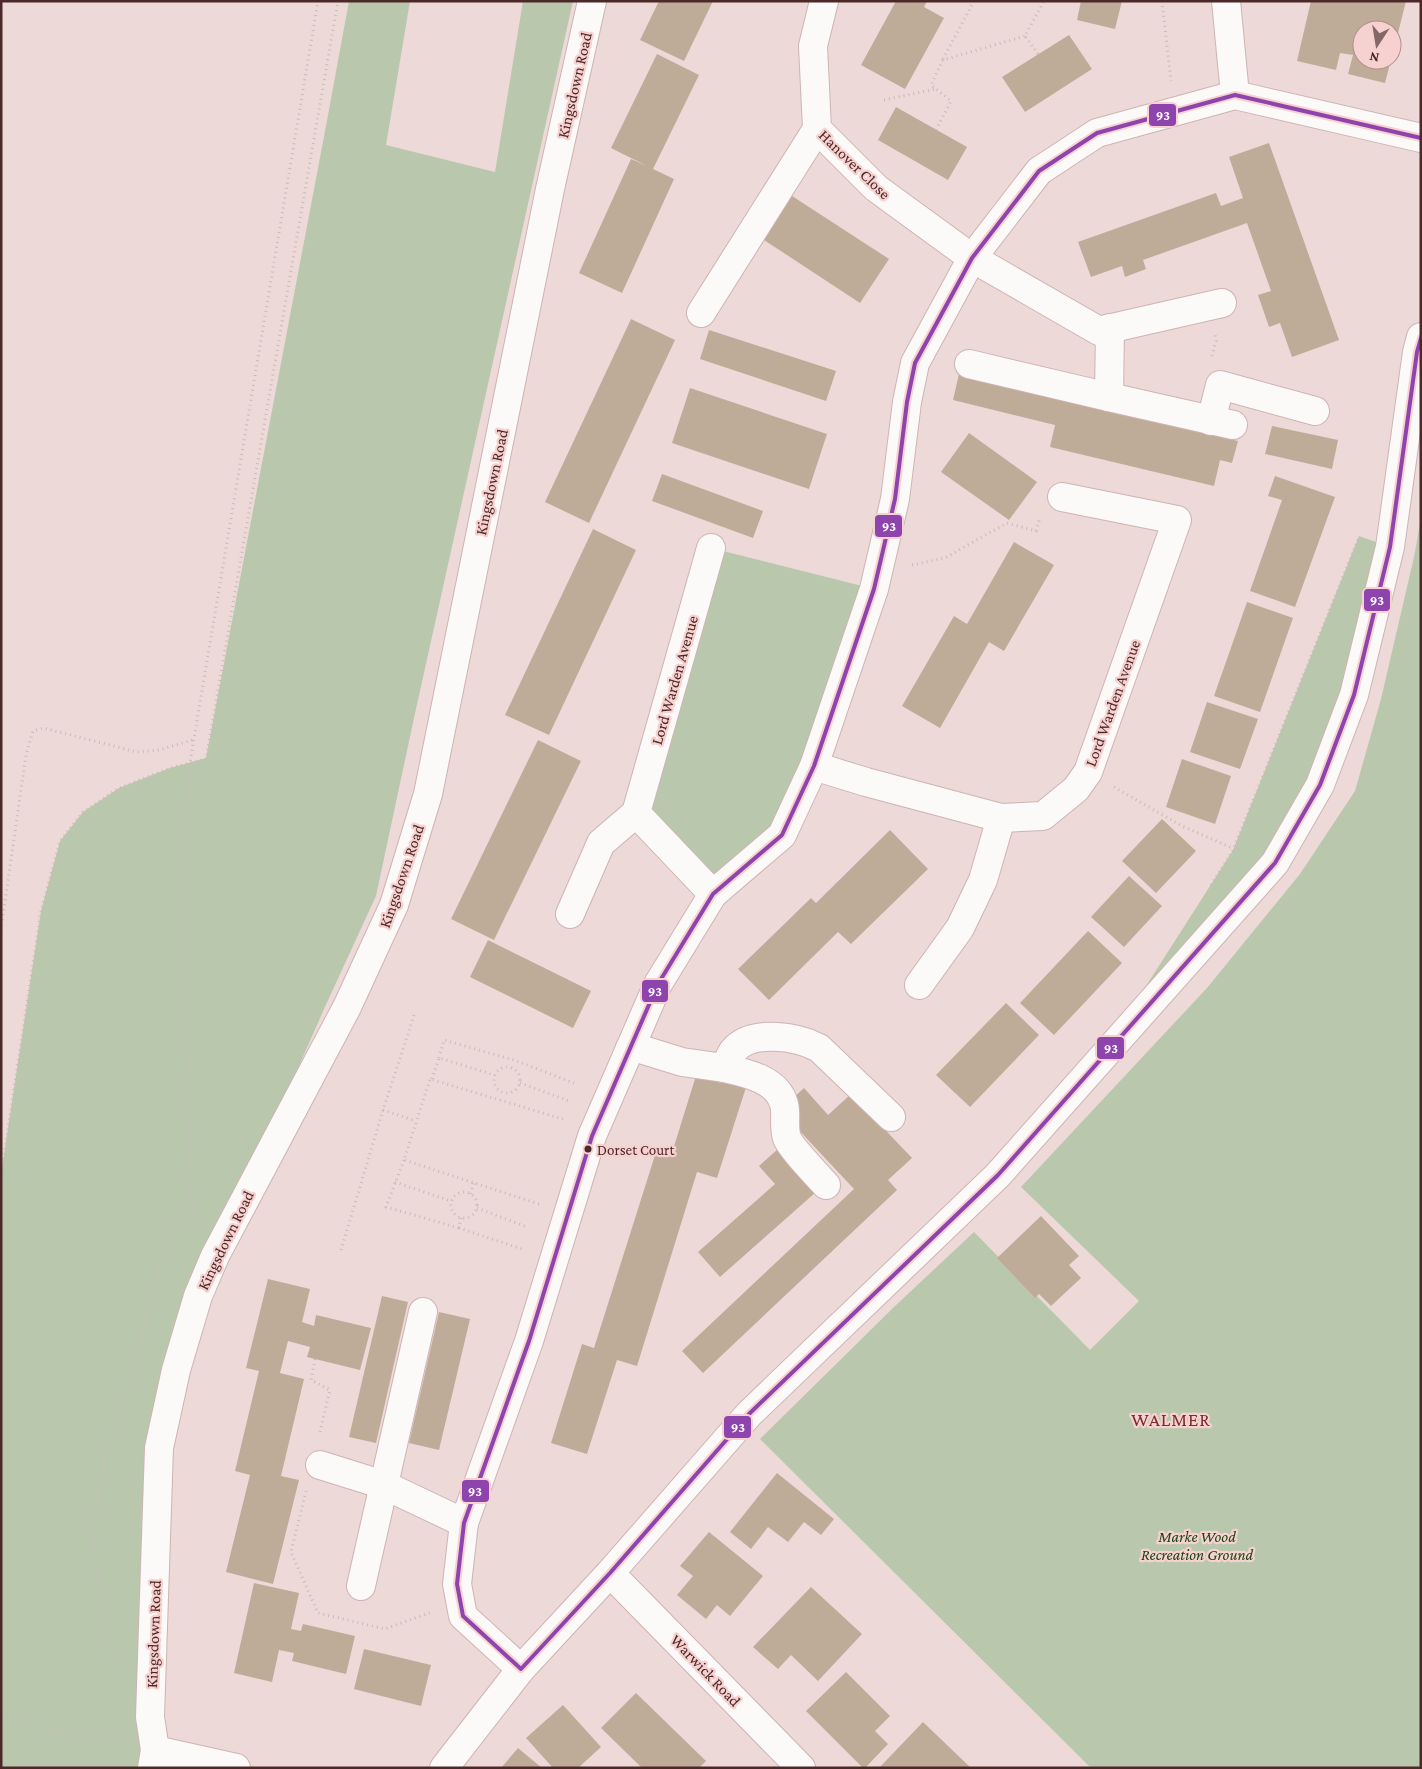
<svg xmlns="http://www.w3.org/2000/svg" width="1422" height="1769" font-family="'Crimson Pro',serif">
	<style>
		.green { fill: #b9c8ad }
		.building { fill: #bfac98 }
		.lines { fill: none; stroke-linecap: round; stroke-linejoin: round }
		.minor-casing { stroke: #ceb4b3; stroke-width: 30 }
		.path { stroke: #c7bbbb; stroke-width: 3; stroke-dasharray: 1 4; stroke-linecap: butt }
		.minor { stroke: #fcf9f9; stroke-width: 28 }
		.bus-1-casing { stroke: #f6d1cf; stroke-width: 8 }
		.bus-1 { stroke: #8e44ad; stroke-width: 4 }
		.bus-dot { fill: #4c2929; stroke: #f6d1cf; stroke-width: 2 }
		.labels { text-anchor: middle; stroke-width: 4.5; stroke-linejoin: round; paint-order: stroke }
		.bus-label { font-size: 15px; fill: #4c2929; stroke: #f6d1cf; text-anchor: start }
		.street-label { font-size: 16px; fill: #4c2929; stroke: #f6d1cf }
		.park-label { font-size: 16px; font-style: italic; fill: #184512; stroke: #f6d1cf }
		.quarter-label { font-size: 19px; letter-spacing: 1px; fill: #782d2f; stroke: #f6d1cf }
		.line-badge { stroke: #f6d1cf; stroke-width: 2 }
		.badge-label { font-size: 14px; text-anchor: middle; font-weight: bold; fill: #fff }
	</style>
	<rect width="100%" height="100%" fill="#edd9d8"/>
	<!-- green -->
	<g class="green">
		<polygon points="349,1 410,1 386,145 495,172 523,1 573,1 414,718 376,896 324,1009 198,1296 176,1370 152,1768 1,1768 1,1174 41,911 60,841 83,812 119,788 170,768 206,758 326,126"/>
		<polygon points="1421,519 1421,1768 1091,1768 760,1439 894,1307 974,1232 1090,1350 1139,1301 1021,1187 1207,988 1300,874 1355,791 1381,699 1414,557"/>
		<polygon points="1359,536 1390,547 1354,695 1275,863 1139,997 1233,850"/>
		<polygon points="711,548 874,589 798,802 713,894 636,813"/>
	</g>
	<!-- building -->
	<g class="building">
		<polygon points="659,1 713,1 684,61 640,40"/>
		<polygon points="896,1 927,1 924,7 944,18 905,89 861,65"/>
		<polygon points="1081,1 1122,1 1115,29 1077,20"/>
		<polygon points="1311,1 1406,1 1393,53 1392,30 1362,30 1362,60 1391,60 1385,83 1348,74 1353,55 1340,53 1336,70 1297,61"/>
		<polygon points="1069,35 1092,69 1025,112 1002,77"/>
		<polygon points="657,54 699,75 653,169 674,179 622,293 579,273 631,159 647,166 611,148"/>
		<polygon points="896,107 967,147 948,180 878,140"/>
		<polygon points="1269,143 1339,340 1292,357 1280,323 1269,327 1258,295 1271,291 1247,223 1143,260 1146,269 1125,277 1122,266 1091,277 1078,242 1216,193 1221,206 1243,198 1229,157"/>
		<polygon points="789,194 889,259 860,303 761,238"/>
		<polygon points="631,319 675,340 589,523 545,502"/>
		<polygon points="709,330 836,371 826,401 700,359"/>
		<polygon points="959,374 1238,441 1232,463 1220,460 1214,486 1050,447 1055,425 953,400"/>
		<polygon points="690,388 827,434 809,489 672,443"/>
		<polygon points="1272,426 1338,440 1332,469 1265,454"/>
		<polygon points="969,433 1037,482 1009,520 941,472"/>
		<polygon points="662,474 763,511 753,538 652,501"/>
		<polygon points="1275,476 1335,497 1295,607 1250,591 1282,500 1268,496"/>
		<polygon points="593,529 636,550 549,735 505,715"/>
		<polygon points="1014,542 1054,565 1004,651 989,642 940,728 902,706 954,616 967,624"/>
		<polygon points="1247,602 1293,618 1260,712 1214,696"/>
		<polygon points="1207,702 1258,719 1240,769 1190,752"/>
		<polygon points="538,740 581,761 494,940 451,919"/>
		<polygon points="1182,759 1231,776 1215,824 1166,807"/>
		<polygon points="1162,819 1196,851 1156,893 1122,861"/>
		<polygon points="890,830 928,869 851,944 838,932 769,1000 738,969 811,898 816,903"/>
		<polygon points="1129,876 1162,906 1124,947 1091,917"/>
		<polygon points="1088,931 1122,963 1054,1035 1020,1003"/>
		<polygon points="488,940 591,991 573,1028 470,977"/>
		<polygon points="1006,1003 1039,1035 970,1107 936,1075"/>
		<polygon points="699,1066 748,1081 717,1178 697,1172 637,1366 617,1360 587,1454 551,1443 582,1344 594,1348 656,1152 671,1156"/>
		<polygon points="804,1088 828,1115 851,1094 912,1158 888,1180 897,1190 703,1373 682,1351 854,1189 780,1110"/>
		<polygon points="778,1149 816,1192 720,1277 698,1252 775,1184 759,1166"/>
		<polygon points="1041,1216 1079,1256 1069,1265 1081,1278 1051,1306 1039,1294 1035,1298 997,1258"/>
		<polygon points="268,1279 310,1289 302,1322 314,1326 316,1315 371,1328 360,1370 307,1357 310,1347 288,1341 280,1373 304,1379 281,1476 299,1480 273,1584 226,1572 250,1475 235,1471 259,1371 246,1368"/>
		<polygon points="382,1296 408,1302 376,1443 349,1437"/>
		<polygon points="439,1312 470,1319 439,1450 409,1443"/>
		<polygon points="777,1473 834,1519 821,1535 804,1522 788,1542 768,1527 751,1549 730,1532"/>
		<polygon points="709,1532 763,1576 730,1616 717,1605 706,1619 677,1595 693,1576 680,1566"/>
		<polygon points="254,1583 299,1593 291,1629 301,1631 303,1624 355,1636 346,1674 292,1661 294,1653 279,1650 272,1682 234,1673"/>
		<polygon points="811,1587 862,1634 818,1681 791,1655 778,1669 753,1647"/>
		<polygon points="364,1649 431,1665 421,1706 354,1689"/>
		<polygon points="846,1672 890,1716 875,1731 888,1744 865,1768 863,1768 806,1711"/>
		<polygon points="636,1693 706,1761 699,1768 642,1768 601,1728"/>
		<polygon points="563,1705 601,1747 578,1768 553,1768 526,1738"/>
		<polygon points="923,1722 971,1768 879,1768"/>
		<polygon points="518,1748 542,1768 501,1768"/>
	</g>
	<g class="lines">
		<defs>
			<g id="minor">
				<polyline points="824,1 813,46 817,129 876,188 972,258 1099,331 1222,303"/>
				<polyline points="1226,1 1235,95"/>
				<polyline points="701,313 817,129"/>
				<polyline points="969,364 1109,397 1110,328"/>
				<polyline points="1109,397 1233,425"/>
				<polyline points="1211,421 1220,385 1315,411"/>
				<polyline points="711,548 636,813 713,894"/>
				<polyline points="814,766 866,782 1001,818 1043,816 1076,789 1088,772 1177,520 1062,497"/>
				<polyline points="570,914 601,843 636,813"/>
				<polyline points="919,985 960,928 983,880 1001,818"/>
				<path d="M 630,1048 L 640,1049 L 682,1062 L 724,1068 C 727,1063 730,1056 733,1051 C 751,1029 797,1036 819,1048 L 891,1117"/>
				<path d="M 724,1068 C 746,1073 777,1079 784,1104 C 787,1114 783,1127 787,1138 C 790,1147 818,1176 826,1185"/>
				<polyline points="320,1465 384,1485 464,1523"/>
				<polyline points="610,1573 801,1768"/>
				<polyline points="361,1586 423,1312"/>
				<polyline points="521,1669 463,1616 457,1584 464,1523 529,1341 592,1136 658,984 713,894 782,835 814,766 874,589 895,499 907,402 915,363 972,258 1039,171 1097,133 1235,95 1421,138"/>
				<polyline points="155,1750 236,1768"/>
				<polyline points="152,1768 155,1750 150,1717 159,1448 176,1370 198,1296 215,1256 347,1007 394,905 428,794 550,189 592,1"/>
				<polyline points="444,1768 521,1669 610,1573 749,1414 998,1175 1275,863 1320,785 1354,695 1390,547 1417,352 1421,337"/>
			</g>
		</defs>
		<!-- minor casing -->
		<use href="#minor" class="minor-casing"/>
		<!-- path -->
		<g class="path">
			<polyline points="1162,1 1171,81"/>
			<polyline points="1038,54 1025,36 1044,1"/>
			<polyline points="943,59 974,1"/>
			<polyline points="884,100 935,89"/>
			<polyline points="936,130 951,101 931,85 943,60 1025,36"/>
			<polyline points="1212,356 1216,341 1215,335"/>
			<polyline points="912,565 945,558 1007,523 1036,531 1040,518"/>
			<polyline points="1114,787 1182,826 1244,853"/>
			<polyline points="1211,885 1233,850 1358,539"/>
			<polyline points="1,930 26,755 33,731 43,728 137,752 158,750 193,740"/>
			<polyline points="439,1058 444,1040 514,1060 574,1083"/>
			<circle cx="507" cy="1080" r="13"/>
			<polyline points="432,1079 439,1058 494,1075"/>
			<polyline points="520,1083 569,1101"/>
			<polyline points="383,1110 416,1121"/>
			<polyline points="404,1160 386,1207 459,1228"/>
			<polyline points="1,1174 41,911 60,841 83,812 119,788 170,768 206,759 338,1"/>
			<polyline points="395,1182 451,1201"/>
			<circle cx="464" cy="1205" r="13"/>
			<polyline points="471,1194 474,1182"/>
			<polyline points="539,1204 404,1160 430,1079 566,1120"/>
			<polyline points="477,1208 527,1227"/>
			<polyline points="461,1218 459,1228 522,1249"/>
			<polyline points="196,1225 191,1195 184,939 190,762 318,1"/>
			<polyline points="341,1250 383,1110 414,1015"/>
			<polyline points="315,1359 311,1380 330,1390 319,1436"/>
			<polyline points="306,1491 291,1552 318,1613 385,1629 432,1612"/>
			<polyline points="120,1667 106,1639 98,1589 93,1548 96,1503 107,1447 135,1365 162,1257 174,1226 191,1196"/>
			<polyline points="1,1717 58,1731 123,1743"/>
		</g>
		<!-- minor -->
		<use href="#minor" class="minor"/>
		<defs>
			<polyline id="bus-1" points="1421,138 1235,95 1097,133 1039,171 972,258 915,363 907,402 895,499 874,589 814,766 782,835 713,894 658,984 592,1136 529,1341 464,1523 457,1584 463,1616 521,1669 610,1573 749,1414 998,1175 1275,863 1320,785 1354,695 1390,547 1417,352 1421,338"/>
		</defs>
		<!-- bus-1 casing -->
		<use href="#bus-1" class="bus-1-casing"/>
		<!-- bus-1 -->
		<use href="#bus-1" class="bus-1"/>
	</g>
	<!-- markers -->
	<circle class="bus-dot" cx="588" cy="1149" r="4.5"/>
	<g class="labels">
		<!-- bus labels -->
		<g class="bus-label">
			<text x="597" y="1155">Dorset Court</text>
		</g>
		<!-- street labels -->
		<g class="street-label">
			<text transform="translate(574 85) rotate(-77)" y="6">Kingsdown Road</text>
			<text transform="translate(855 164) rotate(44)" y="6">Hanover Close</text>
			<text transform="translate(491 482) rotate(-78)" y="6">Kingsdown Road</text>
			<text transform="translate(674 680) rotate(-74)" y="6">Lord Warden Avenue</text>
			<text transform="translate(1112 703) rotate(-70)" y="6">Lord Warden Avenue</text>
			<text transform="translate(401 876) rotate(-71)" y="6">Kingsdown Road</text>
			<text transform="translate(225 1240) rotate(-64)" y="6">Kingsdown Road</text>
			<text transform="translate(153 1634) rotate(-88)" y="6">Kingsdown Road</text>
			<text transform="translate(706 1670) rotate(46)" y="6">Warwick Road</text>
		</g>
		<!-- park labels -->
		<g class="park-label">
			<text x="1197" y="1542">Marke Wood<tspan x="1197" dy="18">Recreation Ground</tspan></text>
		</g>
		<!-- quarter labels -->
		<g class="quarter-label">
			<text x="1171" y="1426">WALMER</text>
		</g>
	</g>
	<g class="line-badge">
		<rect x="1148" y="103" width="29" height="24" rx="5" fill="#8e44ad"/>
		<rect x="874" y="514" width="29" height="24" rx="5" fill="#8e44ad"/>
		<rect x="1363" y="588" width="28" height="24" rx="5" fill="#8e44ad"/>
		<rect x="641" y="979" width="28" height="24" rx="5" fill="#8e44ad"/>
		<rect x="1096" y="1036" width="29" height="24" rx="5" fill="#8e44ad"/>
		<rect x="723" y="1415" width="29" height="24" rx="5" fill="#8e44ad"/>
		<rect x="461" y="1479" width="29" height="24" rx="5" fill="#8e44ad"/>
	</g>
	<g class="badge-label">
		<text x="1163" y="120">93</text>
		<text x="889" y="531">93</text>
		<text x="1377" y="605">93</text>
		<text x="655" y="996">93</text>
		<text x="1111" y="1053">93</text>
		<text x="738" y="1432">93</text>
		<text x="475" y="1496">93</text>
	</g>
	<!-- border -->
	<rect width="1422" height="1769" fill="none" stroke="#4c2929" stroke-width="5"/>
	<!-- north arrow -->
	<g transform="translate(1377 45) rotate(192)"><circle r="24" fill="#f6d1cf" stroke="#b28e8d"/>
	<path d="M0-4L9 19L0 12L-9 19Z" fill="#846766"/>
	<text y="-8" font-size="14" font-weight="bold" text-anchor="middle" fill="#4c2929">N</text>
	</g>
</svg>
